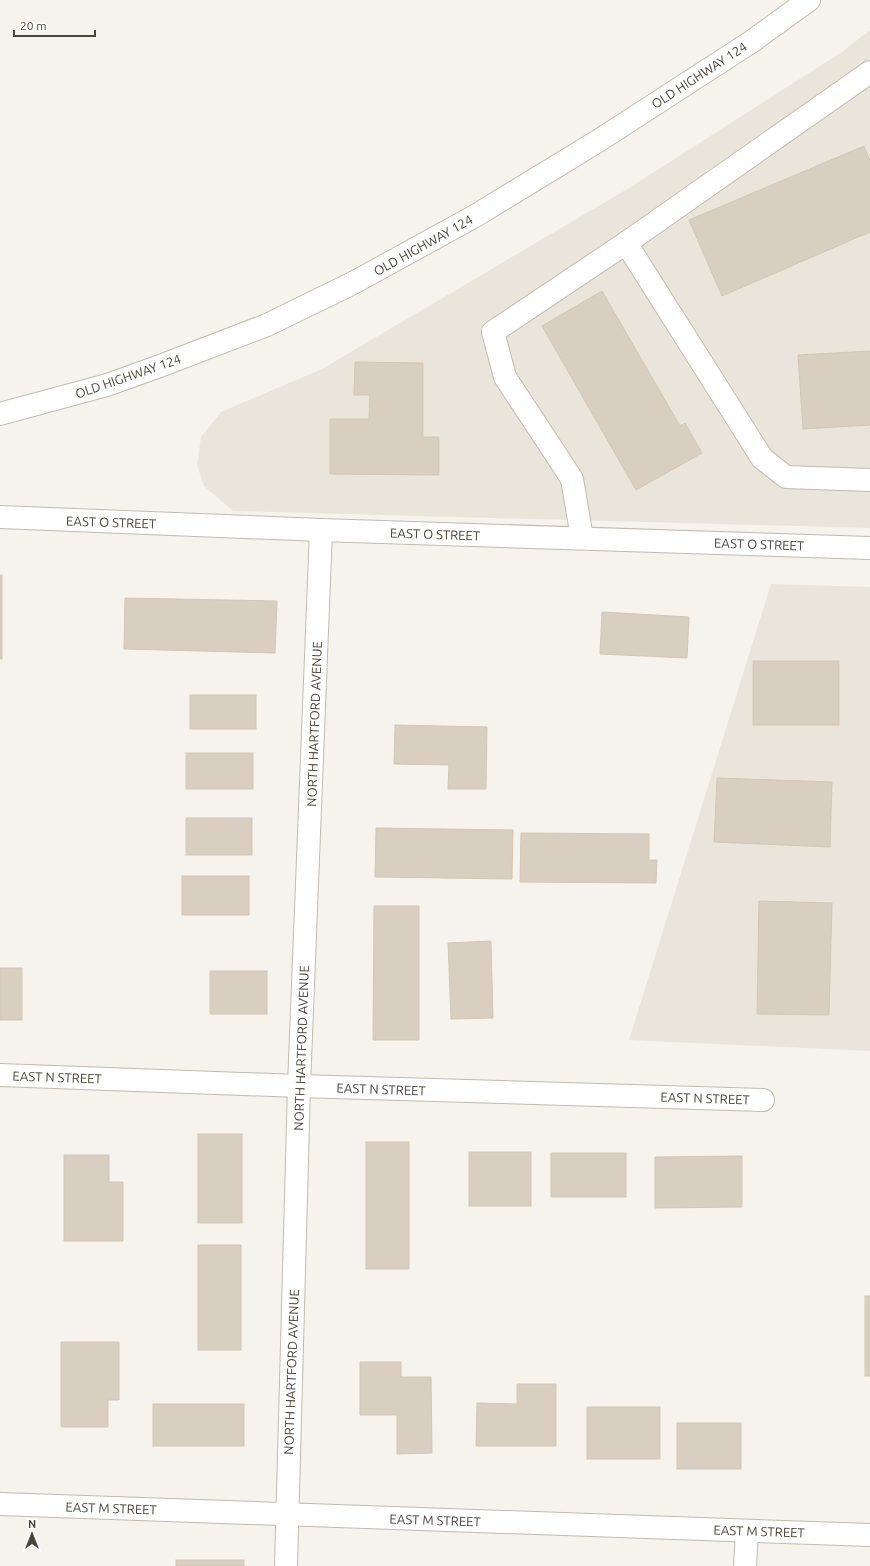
<svg xmlns="http://www.w3.org/2000/svg" width="870" height="1566" font-family="Ubuntu,sans-serif">
	<style>
		.residential { fill: #eae5da }
		.building { fill: #d8cfc1; stroke: #d3c7b4 }
		.lines { fill: none; stroke-linecap: round; stroke-linejoin: round }
		.minor-casing { stroke: #c2bbae; stroke-width: 24 }
		.minor { stroke: #fff; stroke-width: 22 }
		.labels { text-anchor: middle; stroke-width: 3; stroke-linejoin: round; paint-order: stroke }
		.street-label { font-size: 13px; fill: #4b4439; stroke: #fff }
	</style>
	<rect width="100%" height="100%" fill="#f6f3ec"/>
	<!-- residential -->
	<g class="residential">
		<polygon points="870,30 870,528 233,511 204,486 197,465 201,437 221,412 322,369 629,188 842,52"/>
		<polygon points="771,584 870,587 870,1051 629,1040"/>
	</g>
	<!-- building -->
	<g class="building">
		<polygon points="864,146 870,161 870,232 722,296 689,220"/>
		<polygon points="602,291 680,426 685,423 702,453 636,490 542,326"/>
		<polygon points="870,351 870,425 803,429 798,355"/>
		<polygon points="355,362 423,363 423,437 439,437 439,475 330,474 330,419 369,419 370,395 354,395"/>
		<rect x="0" y="575" width="2" height="84"/>
		<polygon points="125,598 277,601 275,653 124,649"/>
		<polygon points="602,612 689,617 687,658 600,654"/>
		<rect x="753" y="661" width="86" height="64"/>
		<rect x="190" y="695" width="66" height="34"/>
		<polygon points="395,725 487,727 486,789 448,789 449,765 394,764"/>
		<rect x="186" y="753" width="67" height="36"/>
		<polygon points="717,778 832,782 830,847 714,842"/>
		<rect x="186" y="818" width="66" height="37"/>
		<polygon points="376,828 513,830 512,879 375,877"/>
		<polygon points="521,833 649,834 649,860 657,860 656,883 520,882"/>
		<rect x="182" y="876" width="67" height="39"/>
		<polygon points="759,901 832,903 829,1015 757,1014"/>
		<polygon points="374,906 419,906 419,1040 373,1040"/>
		<polygon points="491,941 493,1018 451,1019 448,943"/>
		<rect x="0" y="968" width="22" height="52"/>
		<rect x="210" y="971" width="57" height="43"/>
		<rect x="198" y="1134" width="44" height="89"/>
		<rect x="366" y="1142" width="43" height="127"/>
		<rect x="469" y="1152" width="62" height="54"/>
		<rect x="551" y="1153" width="75" height="44"/>
		<polygon points="64,1155 109,1155 109,1182 123,1182 123,1241 64,1241"/>
		<polygon points="742,1156 742,1207 655,1208 655,1157"/>
		<rect x="198" y="1245" width="43" height="105"/>
		<rect x="865" y="1296" width="5" height="80"/>
		<polygon points="61,1342 119,1342 119,1400 108,1400 108,1427 61,1427"/>
		<polygon points="360,1362 401,1362 401,1377 431,1377 432,1453 397,1454 397,1415 360,1415"/>
		<polygon points="517,1384 556,1384 556,1446 476,1446 477,1403 517,1404"/>
		<rect x="153" y="1404" width="91" height="42"/>
		<rect x="587" y="1407" width="73" height="52"/>
		<rect x="677" y="1423" width="64" height="46"/>
		<rect x="176" y="1560" width="68" height="6"/>
	</g>
	<g class="lines">
		<defs>
			<g id="minor">
				<polyline points="626,243 762,458 786,477 870,480"/>
				<polyline points="0,414 107,385 160,366 267,325 353,283 475,216 598,141 751,42 809,0"/>
				<polyline points="0,517 321,530 870,548"/>
				<polyline points="582,538 572,479 505,377 493,332 626,243 870,72"/>
				<polyline points="0,1075 299,1086 763,1100"/>
				<polyline points="0,1504 870,1535"/>
				<polyline points="286,1566 299,1086 321,530"/>
				<polyline points="745,1566 747,1531"/>
			</g>
		</defs>
		<!-- minor casing -->
		<use href="#minor" class="minor-casing"/>
		<!-- minor -->
		<use href="#minor" class="minor"/>
	</g>
	<g class="labels">
		<!-- street labels -->
		<g class="street-label">
			<text transform="translate(699 75) rotate(-33)" y="5">OLD HIGHWAY 124</text>
			<text transform="translate(423 245) rotate(-29)" y="5">OLD HIGHWAY 124</text>
			<text transform="translate(128 376) rotate(-19)" y="5">OLD HIGHWAY 124</text>
			<text transform="translate(111 522) rotate(2)" y="5">EAST O STREET</text>
			<text transform="translate(435 534) rotate(2)" y="5">EAST O STREET</text>
			<text transform="translate(759 544) rotate(2)" y="5">EAST O STREET</text>
			<text transform="translate(314 724) rotate(-88)" y="5">NORTH HARTFORD AVENUE</text>
			<text transform="translate(301 1048) rotate(-88)" y="5">NORTH HARTFORD AVENUE</text>
			<text transform="translate(57 1077) rotate(2)" y="5">EAST N STREET</text>
			<text transform="translate(381 1089) rotate(2)" y="5">EAST N STREET</text>
			<text transform="translate(705 1098) rotate(2)" y="5">EAST N STREET</text>
			<text transform="translate(291 1372) rotate(-88)" y="5">NORTH HARTFORD AVENUE</text>
			<text transform="translate(111 1508) rotate(2)" y="5">EAST M STREET</text>
			<text transform="translate(435 1520) rotate(2)" y="5">EAST M STREET</text>
			<text transform="translate(759 1531) rotate(2)" y="5">EAST M STREET</text>
		</g>
	</g>
	<!-- north arrow -->
	<g transform="translate(32 1534)" stroke="#ffffff" stroke-width="3" paint-order="stroke">
	<path d="M0-3L7 15L0 10L-7 15Z" fill="#4b4439"/>
	<text y="-6" font-size="11" font-weight="bold" text-anchor="middle" fill="#4b4439">N</text>
	</g>
	<!-- scale -->
	<path d="M14 30v6h81v-6" fill="none" stroke="#4b4439" stroke-width="2"/>
	<text x="20" y="30" font-size="12" fill="#4b4439" stroke="#ffffff" stroke-width="3" paint-order="stroke">20 m</text>
</svg>
